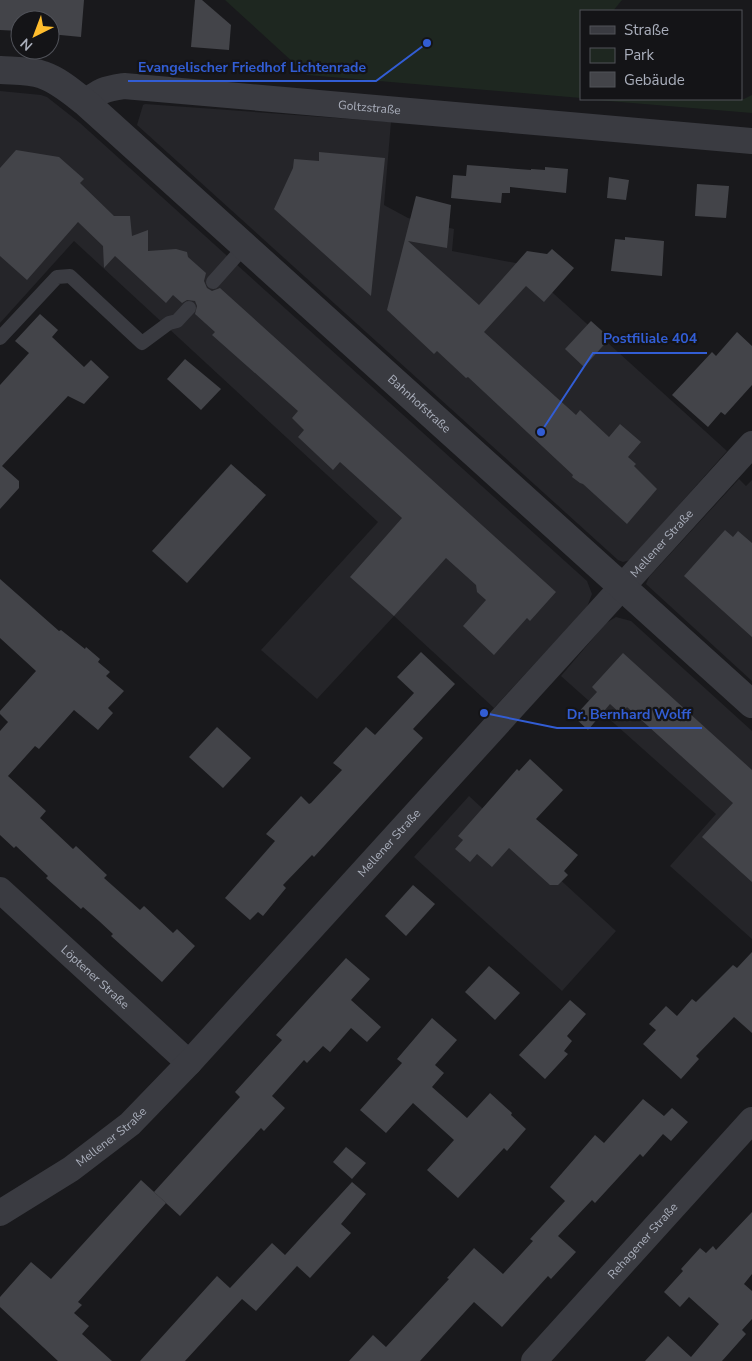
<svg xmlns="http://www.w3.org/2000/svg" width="752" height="1361" font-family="'Nunito Sans',sans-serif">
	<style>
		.built { fill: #252529 }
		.green { fill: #1e2720 }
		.building { fill: #434449 }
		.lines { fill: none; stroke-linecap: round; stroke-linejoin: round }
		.service { stroke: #3a3b41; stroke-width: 14 }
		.minor { stroke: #3a3b41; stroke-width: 26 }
		.tertiary { stroke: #3a3b41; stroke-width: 28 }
		.labels { text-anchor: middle; stroke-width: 4.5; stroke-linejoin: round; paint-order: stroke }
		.street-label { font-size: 12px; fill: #aaafbc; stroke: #141417 }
		.leader { fill: none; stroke: #325dd4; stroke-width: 2 }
		.callout-dot { fill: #325dd4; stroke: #141417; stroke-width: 2 }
		.callout-label { font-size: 14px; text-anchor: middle; font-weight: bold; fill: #325dd4; stroke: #141417; stroke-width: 4.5; stroke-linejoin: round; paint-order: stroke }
	</style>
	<rect width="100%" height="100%" fill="#19191c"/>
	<!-- built -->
	<g class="built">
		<polygon points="0,91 41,95 47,97 80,123 587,581 592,594 587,607 494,708 394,616 317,699 261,650 378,522 74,241 0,323"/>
		<polygon points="145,104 391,122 384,205 408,218 454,229 452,251 521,264 727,451 630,560 623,562 618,560 137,125 143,105"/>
		<polygon points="739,479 746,486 752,480 752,681 646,584 649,577"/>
		<polygon points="616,617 631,621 752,731 752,939 670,866 716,814 561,676 606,623"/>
		<polygon points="469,796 616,931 562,991 414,857"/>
	</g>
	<!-- green -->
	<g class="green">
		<polygon points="225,0 622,0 613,11 581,11 581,98 307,75"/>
		<polygon points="752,95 752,113 584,99 744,99"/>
	</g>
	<!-- building -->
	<g class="building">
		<polygon points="0,0 84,0 81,37 50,34 50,20 20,20 20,31 0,30"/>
		<polygon points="195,0 202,0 231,25 229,50 191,47"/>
		<polygon points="16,150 59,157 84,179 80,183 114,216 130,216 132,236 148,230 148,251 176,249 187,252 188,257 206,273 204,281 207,288 212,291 220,288 556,592 530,621 527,618 494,655 463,626 486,600 477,592 476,585 446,558 394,616 350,577 402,518 340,462 333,470 298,437 304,430 292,418 298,411 212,335 215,332 195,314 197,306 195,301 187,300 182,303 173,295 166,303 115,256 104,268 103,246 78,222 27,280 0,256 0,168"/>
		<polygon points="319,152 385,158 371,296 274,209 293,168 294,159 319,161"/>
		<polygon points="467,165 531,170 531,169 545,170 545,167 568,169 566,193 510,187 510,193 502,193 501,203 451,198 453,175 466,176"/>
		<polygon points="609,177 629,180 626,200 607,198"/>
		<polygon points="697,184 729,186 726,218 695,216"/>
		<polygon points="416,196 451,205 447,248 408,241 479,305 527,251 547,254 552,249 574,268 544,302 526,286 484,332 576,415 580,410 609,437 620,424 641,442 628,457 636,464 634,466 657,489 627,524 583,484 580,483 572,477 573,475 468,377 466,378 437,351 434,354 387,310"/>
		<polygon points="625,237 664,241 662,276 611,271 615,239 625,240"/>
		<polygon points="40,314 58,330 52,337 84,367 91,360 109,377 84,404 68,396 2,466 19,481 19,488 0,509 0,385 29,353 15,341"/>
		<polygon points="591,321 610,338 584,367 565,349"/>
		<polygon points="737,332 752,346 752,385 725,415 721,412 708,427 672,395 712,352 716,356"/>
		<polygon points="185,359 221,389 201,410 167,379"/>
		<polygon points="231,464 266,495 187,583 152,551"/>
		<polygon points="725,530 733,537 738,531 752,543 752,637 684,576"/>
		<polygon points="0,579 59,631 61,630 85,649 86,647 100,659 98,662 110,672 106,676 124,691 108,708 113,713 98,730 74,710 39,749 35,746 8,776 46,811 40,818 73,849 76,846 107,875 104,878 140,910 144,906 173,933 177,929 195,946 162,982 111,936 113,934 99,921 83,907 81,909 46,878 48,876 16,846 14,848 0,835 0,731 8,722 0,714 0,711 36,671 0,638"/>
		<polygon points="421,652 455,684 413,729 423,738 314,857 312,855 283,885 286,888 263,916 258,912 250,920 225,898 275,841 266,834 301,796 309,804 311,803 342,770 333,763 366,727 375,735 414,693 397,677"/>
		<polygon points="623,653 752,770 752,882 702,837 733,803 627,707 621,714 610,704 588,730 574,717 597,692 592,687"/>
		<polygon points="217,727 251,758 223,788 189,757"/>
		<polygon points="530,759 563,790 536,819 578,855 564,871 568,875 558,885 550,885 509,848 492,867 477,854 470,862 455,849 463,840 458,836 517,769 519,771"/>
		<polygon points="413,885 435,904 406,936 385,916"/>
		<polygon points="752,952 752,1033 734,1017 696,1056 699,1059 681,1079 643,1044 656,1030 649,1024 666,1006 677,1016 692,999 696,1002 733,965 737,968"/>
		<polygon points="346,958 370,979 351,1000 381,1027 367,1042 351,1028 330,1052 323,1046 307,1063 304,1060 272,1096 285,1108 264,1131 261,1128 180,1216 154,1192 240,1097 235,1092 282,1040 276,1035"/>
		<polygon points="489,966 520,993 495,1020 465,992"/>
		<polygon points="570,1000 586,1014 567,1036 572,1041 564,1051 568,1054 545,1079 519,1055"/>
		<polygon points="432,1018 457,1040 435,1065 444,1073 432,1087 467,1118 490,1093 512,1113 511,1115 526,1129 507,1151 504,1148 458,1198 427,1170 454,1140 413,1103 386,1133 360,1110 402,1063 397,1059"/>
		<polygon points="643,1099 664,1116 672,1108 688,1122 671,1141 663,1134 643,1157 640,1154 595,1203 592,1200 558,1236 576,1252 551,1279 548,1276 502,1327 474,1302 420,1361 349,1361 373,1335 386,1347 449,1279 447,1278 474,1248 503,1274 533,1241 530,1239 565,1201 550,1187 595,1135 604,1143"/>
		<polygon points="346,1147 366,1163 352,1179 333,1162"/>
		<polygon points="141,1180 166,1203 78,1302 82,1305 74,1313 89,1326 82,1334 112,1361 58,1361 0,1307 0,1297 31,1262 51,1279"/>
		<polygon points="352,1182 366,1194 341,1224 351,1233 310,1278 297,1266 256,1311 242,1299 185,1361 140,1361 217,1276 230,1288 272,1243 285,1255"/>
		<polygon points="752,1212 752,1274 744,1284 752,1291 752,1319 742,1330 746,1334 722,1361 645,1361 668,1336 691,1357 719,1324 689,1297 680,1307 664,1292 683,1271 681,1269 700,1248 706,1253 713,1246 716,1250"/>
	</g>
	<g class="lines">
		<!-- service -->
		<g class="service">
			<polyline points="213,282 245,246"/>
			<polyline points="0,338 57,277 70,276 142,343 169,323 177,321 189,308"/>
		</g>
		<!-- minor -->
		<g class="minor">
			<path id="s1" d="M 86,103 C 99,90 106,89 124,86 L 752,141"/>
			<path id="s2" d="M 0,890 L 189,1063"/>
			<path id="s3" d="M 0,1213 L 71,1169 L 130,1124 L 189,1063 L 752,444"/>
			<path id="s4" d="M 534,1361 L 752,1120"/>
		</g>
		<!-- tertiary -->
		<path class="tertiary" id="s5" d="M 0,70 C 14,71 30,70 43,75 C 60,81 73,93 86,103 L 752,704"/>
	</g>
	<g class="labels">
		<!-- street labels -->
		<g class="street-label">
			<text dy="4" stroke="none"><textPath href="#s1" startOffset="289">Goltzstraße</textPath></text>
			<text dy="4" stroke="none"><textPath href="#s5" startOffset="544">Bahnhofstraße</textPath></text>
			<text dy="4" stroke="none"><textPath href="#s3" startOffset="945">Mellener Straße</textPath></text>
			<text dy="4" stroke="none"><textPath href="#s3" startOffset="540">Mellener Straße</textPath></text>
			<text dy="4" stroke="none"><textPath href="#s2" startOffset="129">Löptener Straße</textPath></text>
			<text dy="4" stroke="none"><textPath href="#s3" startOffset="135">Mellener Straße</textPath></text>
			<text dy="4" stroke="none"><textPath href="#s4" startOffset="162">Rehagener Straße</textPath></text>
		</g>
	</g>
	<!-- callouts -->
	<path class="leader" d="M427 43L376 81H128M541 432L593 353H707M484 713L557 728H702"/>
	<g class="callout-dot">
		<circle cx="427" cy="43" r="5"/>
		<circle cx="541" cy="432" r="5"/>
		<circle cx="484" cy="713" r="5"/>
	</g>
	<g class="callout-label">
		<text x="252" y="72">Evangelischer Friedhof Lichtenrade</text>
		<text x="650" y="343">Postfiliale 404</text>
		<text x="629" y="719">Dr. Bernhard Wolff</text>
	</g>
	<!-- legend -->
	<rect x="580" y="10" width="162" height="90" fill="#141417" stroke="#505259"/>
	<rect x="590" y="26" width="25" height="8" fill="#3a3b41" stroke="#505259"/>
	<text x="624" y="35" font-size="15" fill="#aaafbc">Straße</text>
	<rect x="590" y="48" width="25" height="15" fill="#1e2720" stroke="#505259"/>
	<text x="624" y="60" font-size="15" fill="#aaafbc">Park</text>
	<rect x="590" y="72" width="25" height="15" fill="#434449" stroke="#505259"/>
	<text x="624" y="85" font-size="15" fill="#aaafbc">Gebäude</text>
	<!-- north arrow -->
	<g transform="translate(35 35) rotate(222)"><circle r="24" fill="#141417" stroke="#505259"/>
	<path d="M0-4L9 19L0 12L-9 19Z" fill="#ffbd2d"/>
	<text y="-8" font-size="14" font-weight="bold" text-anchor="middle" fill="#aaafbc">N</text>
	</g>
</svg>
